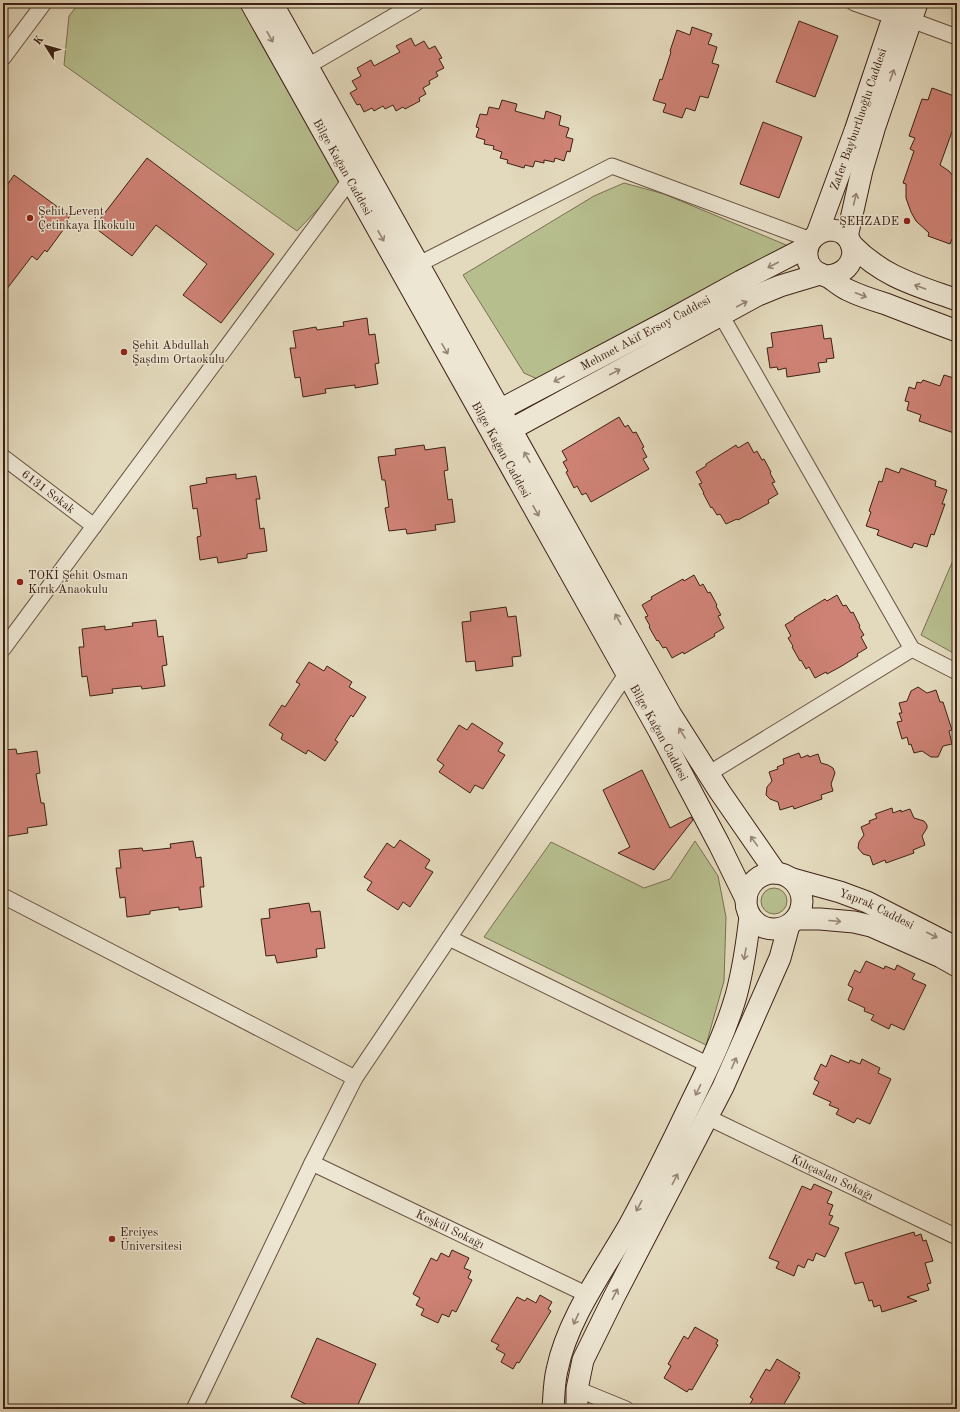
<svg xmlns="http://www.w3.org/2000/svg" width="960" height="1412" font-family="'Old Standard TT',serif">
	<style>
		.green { fill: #b7be8e; stroke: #7a7052 }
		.building { fill: #ce8275; stroke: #3d2215 }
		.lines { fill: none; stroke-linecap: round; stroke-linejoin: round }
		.street-casing { stroke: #66503f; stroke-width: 17 }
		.secondary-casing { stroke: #3d2215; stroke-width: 23 }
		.street { stroke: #ede6d3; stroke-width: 15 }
		.secondary { stroke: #ede6d3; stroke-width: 21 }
		.oneway { stroke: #958474 }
		.poi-dot { fill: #8f2418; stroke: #ede6d3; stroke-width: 1.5 }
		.labels { text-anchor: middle; stroke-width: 3; stroke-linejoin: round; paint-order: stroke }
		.street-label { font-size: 12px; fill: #3d2215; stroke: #ede6d3 }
		.poi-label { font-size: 12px; fill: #3d2215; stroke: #ede6d3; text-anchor: start }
	</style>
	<rect width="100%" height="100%" fill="#e3d9bc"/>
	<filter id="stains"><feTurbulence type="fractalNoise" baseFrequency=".005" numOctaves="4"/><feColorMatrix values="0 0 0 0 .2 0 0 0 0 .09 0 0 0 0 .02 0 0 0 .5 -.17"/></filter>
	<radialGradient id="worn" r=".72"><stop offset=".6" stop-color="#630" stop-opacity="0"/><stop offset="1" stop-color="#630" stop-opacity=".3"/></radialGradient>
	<!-- green -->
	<g class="green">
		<polygon points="79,3 245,3 344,182 297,231 64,65 69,16"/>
		<polygon points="624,183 664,194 791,247 544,382 524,373 463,275 594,196"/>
		<polygon points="954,558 957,559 957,655 921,635"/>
		<polygon points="695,841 718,876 726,917 724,981 706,1045 484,937 551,842 644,888 670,879"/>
		<circle cx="774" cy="901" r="13"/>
	</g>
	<!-- building -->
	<g class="building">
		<polygon points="799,21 838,36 815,97 776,82"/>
		<polygon points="692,27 712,34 708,44 717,47 712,63 719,65 708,98 700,96 695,111 686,108 682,118 663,112 666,104 653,100 660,79 662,80 671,52 670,51 677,30 690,35"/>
		<polygon points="411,38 415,46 424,41 429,49 435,46 442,58 439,59 444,68 436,72 438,76 429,81 430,84 423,88 426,94 419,98 420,101 405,109 403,107 396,111 393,105 385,109 383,106 374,111 372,108 364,112 360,104 357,105 350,93 357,89 352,81 361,76 357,68 371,60 374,66 400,52 396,46"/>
		<polygon points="932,88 957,97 957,118 940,165 949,171 957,181 957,240 952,239 950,244 928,236 929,233 916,221 911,212 906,198 906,184 903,183 914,151 910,149 915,138 909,136 922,99 928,100"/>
		<polygon points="502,100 517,104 515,111 544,119 546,111 561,116 559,125 569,128 566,137 573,139 570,152 567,151 564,161 555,158 554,162 544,160 544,163 535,161 533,167 525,165 524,168 507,163 508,160 500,158 502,152 493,149 494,146 484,144 485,140 476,137 479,128 476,127 480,114 487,115 489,107 499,109"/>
		<polygon points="763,122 802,137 779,198 740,184"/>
		<polygon points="147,158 274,254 221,323 183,295 207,264 156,225 132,256 94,227"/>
		<polygon points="14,175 70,216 64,224 66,226 47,252 45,250 37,260 32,256 3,294 3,191"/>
		<polygon points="367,318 369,335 375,334 379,363 375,364 378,384 355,388 355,385 325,389 326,393 303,397 300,377 295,378 290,348 296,348 293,331 316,327 317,330 344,326 343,322"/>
		<polygon points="822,325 824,339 831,338 834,358 826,359 827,362 818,363 820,372 787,377 786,368 778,370 777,367 770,368 767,348 773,347 771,333"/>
		<polygon points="944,375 957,379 957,434 919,421 921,415 907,410 909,402 905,401 909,387 915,389 917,382 921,383 923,380 940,386"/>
		<polygon points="619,417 625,427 628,425 633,433 636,432 644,447 642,448 647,457 643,459 649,469 591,502 586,493 582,495 577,486 574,488 566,472 568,471 563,462 567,460 562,451"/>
		<polygon points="748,442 754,453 757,451 762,460 764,459 771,472 770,473 775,482 772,483 778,494 768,500 769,503 738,520 737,519 726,524 720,514 717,515 712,507 711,508 703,493 704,493 699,484 702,483 696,472 706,466 706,464 736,445 738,448"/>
		<polygon points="424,445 425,450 445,447 448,470 444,471 448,500 452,499 455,522 435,525 436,530 407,534 406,529 389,531 385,508 389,507 385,480 382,480 378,457 396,455 395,449"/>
		<polygon points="886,468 899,473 901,468 936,481 935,486 947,490 942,504 945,504 934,535 931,534 927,547 914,543 912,548 877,535 879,530 866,526 871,512 869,511 879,481 882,482"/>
		<polygon points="236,474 236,479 256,476 260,499 256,499 260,529 264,528 267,551 247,554 247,558 218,563 217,557 200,560 197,537 201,536 197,508 193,509 190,486 207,483 206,478"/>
		<polygon points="694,575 700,586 703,584 708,593 710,592 717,605 716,606 721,615 718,616 724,628 714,634 715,636 684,654 683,652 672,658 666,647 663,648 658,640 657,641 649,627 650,626 645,617 648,616 642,605 652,599 651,597 683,579 684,581"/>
		<polygon points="837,595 843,606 846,605 851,613 853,612 860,626 859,627 864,635 861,637 867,648 857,654 858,656 840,667 827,674 826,672 815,678 809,667 806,669 801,660 800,661 792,647 793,646 788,638 791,636 785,625 795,619 794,618 825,599 827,601"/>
		<polygon points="506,607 508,617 516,616 521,656 512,657 513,666 476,671 475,661 466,662 462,622 471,621 470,612"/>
		<polygon points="156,620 158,637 163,636 167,665 162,666 165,686 142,689 141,686 112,689 113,693 90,696 87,676 82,677 79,647 84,647 82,629 105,626 105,630 133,626 132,623"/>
		<polygon points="309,662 324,671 327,666 352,682 349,687 366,697 353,717 351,715 335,740 338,742 325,761 308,750 306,754 281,739 283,734 269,725 282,705 285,707 300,684 296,682"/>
		<polygon points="918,687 927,693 936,690 940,702 943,702 952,730 949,731 952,744 943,746 938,757 931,757 922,751 914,753 911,744 909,745 907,737 902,739 897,722 902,721 899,713 902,713 899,703 907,701 911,691"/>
		<polygon points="472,723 503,743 498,751 505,755 483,789 475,785 470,793 439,772 444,765 437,760 459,725 467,730"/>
		<polygon points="16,749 17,754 37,751 40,773 36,774 41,803 44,803 47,825 27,828 28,833 3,837 3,750"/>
		<polygon points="799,753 801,758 808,755 809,757 818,754 821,763 828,765 833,768 835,773 831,784 833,791 821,795 822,799 794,809 793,806 780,810 778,802 770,799 766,795 767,787 772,781 769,772 778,769 777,767 784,764 783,759"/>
		<polygon points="642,770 670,828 691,817 693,820 654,870 618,853 630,847 603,790"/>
		<polygon points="892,808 893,813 901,810 901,812 910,809 914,818 924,821 927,825 927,828 922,836 925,845 913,850 914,853 886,863 885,860 873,865 870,856 863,854 858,848 859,842 864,835 861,827 870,823 869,821 877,818 875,814"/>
		<polygon points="400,840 430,860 425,868 433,872 410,907 403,902 398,910 367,890 372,882 364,877 387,843 394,848"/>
		<polygon points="193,841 196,858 201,857 204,887 200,887 202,907 179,910 179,907 150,911 150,914 127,917 125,897 120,898 116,868 121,868 119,850 142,848 143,851 171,848 170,844"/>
		<polygon points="309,903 311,912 320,911 325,948 316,949 317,957 277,963 275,955 266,956 261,919 270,918 269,909"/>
		<polygon points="866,961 884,969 885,966 895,970 897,965 915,974 912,979 926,985 904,1030 891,1024 889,1029 871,1020 874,1015 864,1011 865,1008 848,1000 853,988 848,985 855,970 860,973"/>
		<polygon points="831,1055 849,1063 850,1060 860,1064 862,1059 880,1068 878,1073 891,1079 870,1124 857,1118 854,1123 836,1114 839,1109 829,1105 831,1102 813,1094 819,1082 814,1079 821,1064 826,1067"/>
		<polygon points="814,1184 832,1192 827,1203 833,1205 829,1215 833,1216 829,1224 839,1228 825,1257 816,1253 813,1261 808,1259 804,1268 798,1265 794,1276 776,1268 779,1262 769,1258 802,1186 811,1190"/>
		<polygon points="914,1232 915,1236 921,1234 923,1241 926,1240 933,1261 925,1263 931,1283 927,1284 929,1290 907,1297 917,1301 882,1312 880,1305 874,1307 872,1300 869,1301 863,1282 855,1284 845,1253"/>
		<polygon points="452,1250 469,1258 464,1268 471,1271 468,1278 472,1280 456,1312 452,1310 449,1317 442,1314 438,1323 421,1315 424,1309 416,1305 420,1298 413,1294 431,1258 437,1261 441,1253 449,1257"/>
		<polygon points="540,1295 552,1302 548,1309 551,1311 519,1363 517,1362 513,1369 501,1362 505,1354 496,1349 499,1345 491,1341 517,1297 525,1301 527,1298 536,1303"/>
		<polygon points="695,1327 718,1340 716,1344 718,1345 692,1390 689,1389 687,1392 664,1378 671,1366 668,1364 684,1336 688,1339"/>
		<polygon points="317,1338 376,1364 356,1409 316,1409 291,1397"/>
		<polygon points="777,1359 800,1373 798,1376 800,1377 781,1409 747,1409 753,1399 750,1397 766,1369 770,1371"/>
	</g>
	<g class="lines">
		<defs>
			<g id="street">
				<polyline points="854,3 894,17"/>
				<polyline points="911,20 957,37"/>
				<polyline points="3,58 44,3"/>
				<polyline points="308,66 416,3"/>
				<polyline points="419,264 612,166 811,240"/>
				<polyline points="721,315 912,649 957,672"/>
				<path id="s1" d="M 3,457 L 94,526"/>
				<polyline points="3,649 350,180"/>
				<polyline points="708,774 912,649"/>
				<polyline points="3,896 355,1078 627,673"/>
				<polyline points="449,938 709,1065"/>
				<path id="s2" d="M 707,1117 L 957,1237"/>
				<path id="s3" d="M 312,1163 L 588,1295"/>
				<polyline points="577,1389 626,1409"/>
				<polyline points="194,1409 312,1163 355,1078"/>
			</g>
			<g id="secondary">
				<path id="s4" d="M 251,3 L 659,731 L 719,844 L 746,899"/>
				<polyline points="272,3 671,715 720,792 776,873"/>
				<path id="s5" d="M 817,234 L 855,131 L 898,3"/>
				<polyline points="847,237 862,170 875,126 917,3"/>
				<path d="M 851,244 C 883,277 915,285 957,300"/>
				<path d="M 827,276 C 862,273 859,232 832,230 C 825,230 818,233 813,238 C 805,246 805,260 812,268 C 817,274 822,274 828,277 C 835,281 841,287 848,290 C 860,296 873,300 886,304 C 909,313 933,322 957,331"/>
				<path id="s6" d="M 488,416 L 670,320 L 741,281 L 807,247"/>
				<polyline points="499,436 758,295 780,286 820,274"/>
				<circle cx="774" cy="901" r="28"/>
				<path id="s7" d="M 793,879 L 840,892 L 867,902 L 957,948"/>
				<polyline points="796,919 820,919 854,922 871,926 941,957 957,966"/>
				<path d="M 553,1409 C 554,1396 554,1382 557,1370 C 568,1317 604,1270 630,1224 C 651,1185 671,1145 690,1105 C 707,1070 725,1034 736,996 C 743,970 747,943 750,916"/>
				<polyline points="577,1409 577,1389 583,1360 614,1297 723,1087 780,958 789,925"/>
			</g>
		</defs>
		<!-- street casing -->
		<use href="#street" class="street-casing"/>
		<!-- secondary casing -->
		<use href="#secondary" class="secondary-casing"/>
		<!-- street -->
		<use href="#street" class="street"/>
		<!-- secondary -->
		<use href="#secondary" class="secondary"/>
	</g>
	<!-- one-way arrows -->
	<defs><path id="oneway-shaft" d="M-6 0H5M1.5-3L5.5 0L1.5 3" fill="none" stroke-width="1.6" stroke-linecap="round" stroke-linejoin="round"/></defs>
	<g class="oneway">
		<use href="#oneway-shaft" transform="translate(270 37) rotate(61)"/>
		<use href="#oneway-shaft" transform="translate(892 75) rotate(-70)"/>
		<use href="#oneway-shaft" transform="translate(855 199) rotate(-76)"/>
		<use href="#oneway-shaft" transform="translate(381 236) rotate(61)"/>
		<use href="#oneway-shaft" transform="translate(773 265) rotate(153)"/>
		<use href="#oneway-shaft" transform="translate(920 287) rotate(-160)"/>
		<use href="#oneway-shaft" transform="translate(861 295) rotate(21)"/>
		<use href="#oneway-shaft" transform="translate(742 304) rotate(-28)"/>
		<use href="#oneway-shaft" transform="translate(445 349) rotate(60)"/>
		<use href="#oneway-shaft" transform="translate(615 372) rotate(-28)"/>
		<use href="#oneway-shaft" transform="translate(559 379) rotate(153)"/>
		<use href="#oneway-shaft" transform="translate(527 457) rotate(-119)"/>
		<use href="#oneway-shaft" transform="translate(536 511) rotate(61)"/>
		<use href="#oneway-shaft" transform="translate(618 619) rotate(-119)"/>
		<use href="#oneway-shaft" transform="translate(682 733) rotate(-122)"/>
		<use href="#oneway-shaft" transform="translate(754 841) rotate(-126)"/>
		<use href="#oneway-shaft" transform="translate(835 921) rotate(5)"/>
		<use href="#oneway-shaft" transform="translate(932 935) rotate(27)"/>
		<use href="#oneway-shaft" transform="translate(745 954) rotate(100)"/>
		<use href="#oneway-shaft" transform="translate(734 1063) rotate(-66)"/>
		<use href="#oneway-shaft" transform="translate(698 1090) rotate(116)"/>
		<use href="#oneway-shaft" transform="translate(675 1179) rotate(-63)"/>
		<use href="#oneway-shaft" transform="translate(639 1206) rotate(118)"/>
		<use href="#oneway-shaft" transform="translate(615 1294) rotate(-63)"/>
		<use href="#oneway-shaft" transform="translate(576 1319) rotate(115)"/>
	</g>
	<!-- markers -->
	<g class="poi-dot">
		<circle cx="30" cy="218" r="4"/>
		<circle cx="907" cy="221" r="4"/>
		<circle cx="124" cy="352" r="4"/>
		<circle cx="20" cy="582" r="4"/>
		<circle cx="112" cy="1239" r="4"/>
	</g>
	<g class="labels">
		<!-- street labels -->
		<g class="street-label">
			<text dy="4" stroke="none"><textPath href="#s5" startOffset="122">Zafer Bayburtluoğlu Caddesi</textPath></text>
			<text dy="4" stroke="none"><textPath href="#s4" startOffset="188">Bilge Kağan Caddesi</textPath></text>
			<text dy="4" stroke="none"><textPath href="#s6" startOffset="178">Mehmet Akif Ersoy Caddesi</textPath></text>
			<text dy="4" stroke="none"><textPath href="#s4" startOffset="512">Bilge Kağan Caddesi</textPath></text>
			<text dy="4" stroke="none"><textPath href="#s1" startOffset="57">6131 Sokak</textPath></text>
			<text dy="4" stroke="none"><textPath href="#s4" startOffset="836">Bilge Kağan Caddesi</textPath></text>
			<text dy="4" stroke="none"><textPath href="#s7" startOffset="89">Yaprak Caddesi</textPath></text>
			<text dy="4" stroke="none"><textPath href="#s2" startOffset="139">Kılıçaslan Sokağı</textPath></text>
			<text dy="4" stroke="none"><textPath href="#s3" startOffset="153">Keşkül Sokağı</textPath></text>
		</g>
		<!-- poi labels -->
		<g class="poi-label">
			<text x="38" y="215">Şehit Levent<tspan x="38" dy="14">Çetinkaya İlkokulu</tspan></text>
			<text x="899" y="225" text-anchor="end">ŞEHZADE</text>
			<text x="132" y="349">Şehit Abdullah<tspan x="132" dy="14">Şaşdım Ortaokulu</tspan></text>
			<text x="28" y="579">TOKİ Şehit Osman<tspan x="28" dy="14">Kırık Anaokulu</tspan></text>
			<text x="120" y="1236">Erciyes<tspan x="120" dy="14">Üniversitesi</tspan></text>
		</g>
	</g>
	<!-- margin -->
	<rect width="960" height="1412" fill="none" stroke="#e3d9bc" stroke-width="16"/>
	<rect x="4" y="4" width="952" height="1404" fill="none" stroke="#3d2215" stroke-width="2"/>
	<rect x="8" y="8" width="944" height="1396" fill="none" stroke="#3d2215"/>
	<!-- north arrow -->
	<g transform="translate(46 46) rotate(307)" stroke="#ede6d3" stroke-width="3" paint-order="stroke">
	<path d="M0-3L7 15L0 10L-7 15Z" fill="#3d2215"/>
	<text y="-6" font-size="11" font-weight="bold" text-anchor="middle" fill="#3d2215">K</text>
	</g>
	<rect width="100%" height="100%" filter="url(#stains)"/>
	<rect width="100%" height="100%" fill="url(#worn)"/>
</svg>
